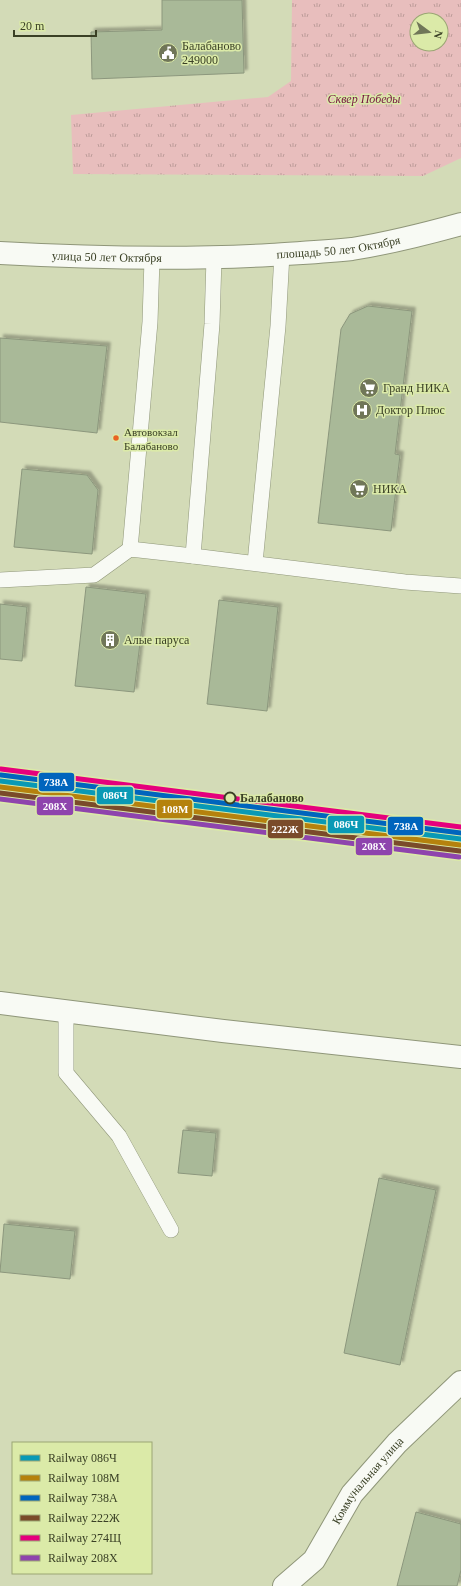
<svg xmlns="http://www.w3.org/2000/svg" width="461" height="1586" font-family="'Times New Roman',serif">
	<style>
		.park { fill: url(#park-tufts); fill-rule: evenodd }
		.building { fill: #a9b998; stroke: #8c977d; filter: url(#shadow) }
		.lines { fill: none; stroke-linecap: round; stroke-linejoin: round }
		.lane-casing { stroke: #8f9679; stroke-width: 16 }
		.street-casing { stroke: #8f9679; stroke-width: 24 }
		.primary-casing { stroke: #8f9679; stroke-width: 24 }
		.lane { stroke: #f8faf4; stroke-width: 15 }
		.street { stroke: #f8faf4; stroke-width: 22 }
		.primary { stroke: #f8faf4; stroke-width: 22 }
		.rail-1-casing { stroke: #dbeaa8; stroke-width: 8 }
		.rail-2-casing { stroke: #dbeaa8; stroke-width: 8 }
		.rail-3-casing { stroke: #dbeaa8; stroke-width: 8 }
		.rail-4-casing { stroke: #dbeaa8; stroke-width: 8 }
		.rail-5-casing { stroke: #dbeaa8; stroke-width: 8 }
		.rail-6-casing { stroke: #dbeaa8; stroke-width: 8 }
		.rail-1 { stroke: #0999b5; stroke-width: 5 }
		.rail-2 { stroke: #b5820d; stroke-width: 5 }
		.rail-3 { stroke: #0065bd; stroke-width: 5 }
		.rail-4 { stroke: #7a4b2a; stroke-width: 5 }
		.rail-5 { stroke: #e5007d; stroke-width: 5 }
		.rail-6 { stroke: #8e44ad; stroke-width: 5 }
		.bus-dot { fill: #e96322; stroke: #dbeaa8; stroke-width: 1.5 }
		.stop-dot { fill: #dbeaa8; stroke: #3a4025; stroke-width: 2 }
		.labels { text-anchor: middle; stroke-width: 3; stroke-linejoin: round; paint-order: stroke }
		.bus-label { font-size: 11px; fill: #3a4025; stroke: #dbeaa8; text-anchor: start }
		.poi-label { font-size: 12px; fill: #3a4025; stroke: #dbeaa8; text-anchor: start }
		.park-label { font-size: 12px; font-style: italic; fill: #761441; stroke: #dbeaa8 }
		.street-label { font-size: 12px; fill: #3a4025; stroke: #dbeaa8 }
		.stop-label { font-size: 12px; font-weight: bold; fill: #3a4025; stroke: #dbeaa8; text-anchor: start }
		.line-badge { stroke: #dbeaa8; stroke-width: 1.5 }
		.badge-label { font-size: 11px; text-anchor: middle; font-weight: bold; fill: #fff }
	</style>
	<defs>
		<pattern id="park-tufts" width="24" height="20" patternUnits="userSpaceOnUse"><rect width="24" height="20" fill="#e8bebd"/><path d="M3 7l-1-3M5 7V3M7 7l1-3M15 17l-1-3M17 17v-4M19 17l1-3" fill="none" stroke="#bd9c99"/></pattern>
		<filter id="shadow"><feDropShadow dx="3.5" dy="-3.5" stdDeviation="1" flood-color="#0004"/></filter>
	</defs>
	<rect width="100%" height="100%" fill="#d3dbb7"/>
	<!-- park -->
	<path class="park" d="M 292,0 L 461,0 L 461,158 L 423,176 L 73,174 L 71,115 L 268,97 L 291,81 ZM 417,20 L 441,20 L 441,44 L 417,44 Z"/>
	<!-- building -->
	<g class="building">
		<polygon points="162,0 242,0 244,73 92,79 91,32 162,30"/>
		<polygon points="368,306 412,311 395,454 400,455 391,531 318,523 341,329 350,314"/>
		<polygon points="0,338 107,346 97,433 0,422"/>
		<polygon points="22,469 87,475 98,490 92,554 14,547"/>
		<polygon points="86,587 146,594 134,692 75,686"/>
		<polygon points="219,600 278,607 267,711 207,704"/>
		<polygon points="0,604 27,607 22,661 0,659"/>
		<polygon points="183,1130 216,1133 212,1176 178,1173"/>
		<polygon points="379,1178 436,1190 400,1365 344,1353"/>
		<polygon points="4,1224 75,1231 70,1279 0,1272"/>
		<polygon points="416,1512 461,1524 461,1570 457,1586 397,1586"/>
	</g>
	<g class="lines">
		<defs>
			<g id="lane">
				<polyline points="214,258 212,324 193,556 405,582 461,586"/>
				<polyline points="130,549 150,322 152,259"/>
				<polyline points="255,563 278,326 282,254"/>
				<polyline points="0,580 94,575 130,549 193,556"/>
				<polyline points="66,1011 66,1073 119,1136 171,1230"/>
			</g>
			<g id="street">
				<polyline points="0,1003 223,1031 461,1057"/>
				<path id="s1" d="M 284,1586 L 314,1560 L 352,1494 L 397,1443 L 461,1382"/>
			</g>
			<g id="primary">
				<path id="s2" d="M 0,253 C 90,258 180,260 270,255 C 297,253 325,252 352,249 C 389,243 425,234 461,224"/>
			</g>
		</defs>
		<!-- lane casing -->
		<use href="#lane" class="lane-casing"/>
		<!-- street casing -->
		<use href="#street" class="street-casing"/>
		<!-- primary casing -->
		<use href="#primary" class="primary-casing"/>
		<!-- lane -->
		<use href="#lane" class="lane"/>
		<!-- street -->
		<use href="#street" class="street"/>
		<!-- primary -->
		<use href="#primary" class="primary"/>
		<defs>
			<polyline id="rail-1" points="0,781 461,839"/>
			<polyline id="rail-2" points="0,787 460,845"/>
			<polyline id="rail-3" points="1,775 461,833"/>
			<polyline id="rail-4" points="0,793 460,851"/>
			<polyline id="rail-5" points="1,769 461,827"/>
			<polyline id="rail-6" points="0,799 459,857"/>
		</defs>
		<!-- rail-1 casing -->
		<use href="#rail-1" class="rail-1-casing"/>
		<!-- rail-2 casing -->
		<use href="#rail-2" class="rail-2-casing"/>
		<!-- rail-3 casing -->
		<use href="#rail-3" class="rail-3-casing"/>
		<!-- rail-4 casing -->
		<use href="#rail-4" class="rail-4-casing"/>
		<!-- rail-5 casing -->
		<use href="#rail-5" class="rail-5-casing"/>
		<!-- rail-6 casing -->
		<use href="#rail-6" class="rail-6-casing"/>
		<!-- rail-1 -->
		<use href="#rail-1" class="rail-1"/>
		<!-- rail-2 -->
		<use href="#rail-2" class="rail-2"/>
		<!-- rail-3 -->
		<use href="#rail-3" class="rail-3"/>
		<!-- rail-4 -->
		<use href="#rail-4" class="rail-4"/>
		<!-- rail-5 -->
		<use href="#rail-5" class="rail-5"/>
		<!-- rail-6 -->
		<use href="#rail-6" class="rail-6"/>
	</g>
	<!-- icons -->
	<defs>
		<symbol id="civic-disc" viewBox="-11 -11 22 22"><circle r="9.5" fill="#707658" stroke="#dbeaa8"/><path d="M-.6-6.5H3V-4.5H.6V-3L4-1V1h2V6H-6V1h2V-1L-.6-3ZM-1.2 2.5V6h2.4V2.5Z" fill="#fff"/></symbol>
		<symbol id="supermarket-disc" viewBox="-11 -11 22 22"><circle r="9.5" fill="#707658" stroke="#dbeaa8"/><path d="M-6-5.5h2.5l.6 2H6L4.5 2H-2.5L-4.4-4H-6ZM-1.5 3.2a1.3 1.3 0 1 0 .1 0ZM3 3.2a1.3 1.3 0 1 0 .1 0Z" fill="#fff"/></symbol>
		<symbol id="hospital-disc" viewBox="-11 -11 22 22"><circle r="9.5" fill="#707658" stroke="#dbeaa8"/><path d="M-5-5h3v3.5h4V-5h3V5h-3V1.5h-4V5h-3Z" fill="#fff"/></symbol>
		<symbol id="building-disc" viewBox="-11 -11 22 22"><circle r="9.5" fill="#707658" stroke="#dbeaa8"/><path d="M-4-6H4V6H1V3H-1V6H-4ZM-2.5-4.3h1.7v1.8h-1.7ZM.8-4.3h1.7v1.8H.8ZM-2.5-1h1.7V.8h-1.7ZM.8-1h1.7V.8H.8Z" fill="#fff"/></symbol>
	</defs>
	<g fill-rule="evenodd">
		<use href="#civic-disc" x="157" y="42" width="22" height="22"/>
		<use href="#supermarket-disc" x="358" y="377" width="22" height="22"/>
		<use href="#hospital-disc" x="351" y="399" width="22" height="22"/>
		<use href="#supermarket-disc" x="348" y="478" width="22" height="22"/>
		<use href="#building-disc" x="99" y="629" width="22" height="22"/>
	</g>
	<!-- markers -->
	<circle class="bus-dot" cx="116" cy="438" r="3.5"/>
	<circle class="stop-dot" cx="230" cy="798" r="5.5"/>
	<g class="labels">
		<!-- bus labels -->
		<g class="bus-label">
			<text x="124" y="436">Автовокзал<tspan x="124" dy="14">Балабаново</tspan></text>
		</g>
		<!-- poi labels -->
		<g class="poi-label">
			<text x="182" y="50">Балабаново<tspan x="182" dy="14">249000</tspan></text>
			<text x="383" y="392">Гранд НИКА</text>
			<text x="376" y="414">Доктор Плюс</text>
			<text x="373" y="493">НИКА</text>
			<text x="124" y="644">Алые паруса</text>
		</g>
		<!-- park labels -->
		<g class="park-label">
			<text x="364" y="103">Сквер Победы</text>
		</g>
		<!-- street labels -->
		<g class="street-label">
			<text dy="4" stroke="none"><textPath href="#s2" startOffset="339">площадь 50 лет Октября</textPath></text>
			<text dy="4" stroke="none"><textPath href="#s2" startOffset="107">улица 50 лет Октября</textPath></text>
			<text dy="4" stroke="none"><textPath href="#s1" startOffset="136">Коммунальная улица</textPath></text>
		</g>
		<!-- stop labels -->
		<g class="stop-label">
			<text x="240" y="802">Балабаново</text>
		</g>
	</g>
	<g class="line-badge">
		<rect x="38" y="772" width="37" height="20" rx="4" fill="#0065bd"/>
		<rect x="96" y="786" width="38" height="19" rx="4" fill="#0999b5"/>
		<rect x="36" y="796" width="38" height="20" rx="4" fill="#8e44ad"/>
		<rect x="156" y="799" width="37" height="20" rx="4" fill="#b5820d"/>
		<rect x="327" y="815" width="38" height="19" rx="4" fill="#0999b5"/>
		<rect x="387" y="816" width="37" height="20" rx="4" fill="#0065bd"/>
		<rect x="267" y="819" width="37" height="20" rx="4" fill="#7a4b2a"/>
		<rect x="355" y="837" width="38" height="19" rx="4" fill="#8e44ad"/>
	</g>
	<g class="badge-label">
		<text x="56" y="786">738А</text>
		<text x="115" y="799">086Ч</text>
		<text x="55" y="810">208Х</text>
		<text x="175" y="813">108М</text>
		<text x="346" y="828">086Ч</text>
		<text x="406" y="830">738А</text>
		<text x="285" y="833">222Ж</text>
		<text x="374" y="850">208Х</text>
	</g>
	<!-- legend -->
	<rect x="12" y="1442" width="140" height="132" fill="#dbeaa8" stroke="#9ba674"/>
	<rect x="20" y="1455" width="20" height="6" fill="#0999b5" stroke="#9ba674"/>
	<text x="48" y="1462" font-size="12" fill="#3a4025">Railway 086Ч</text>
	<rect x="20" y="1475" width="20" height="6" fill="#b5820d" stroke="#9ba674"/>
	<text x="48" y="1482" font-size="12" fill="#3a4025">Railway 108М</text>
	<rect x="20" y="1495" width="20" height="6" fill="#0065bd" stroke="#9ba674"/>
	<text x="48" y="1502" font-size="12" fill="#3a4025">Railway 738А</text>
	<rect x="20" y="1515" width="20" height="6" fill="#7a4b2a" stroke="#9ba674"/>
	<text x="48" y="1522" font-size="12" fill="#3a4025">Railway 222Ж</text>
	<rect x="20" y="1535" width="20" height="6" fill="#e5007d" stroke="#9ba674"/>
	<text x="48" y="1542" font-size="12" fill="#3a4025">Railway 274Щ</text>
	<rect x="20" y="1555" width="20" height="6" fill="#8e44ad" stroke="#9ba674"/>
	<text x="48" y="1562" font-size="12" fill="#3a4025">Railway 208Х</text>
	<!-- north arrow -->
	<g transform="translate(429 32) rotate(105)"><circle r="19" fill="#dbeaa8" stroke="#9ba674"/>
	<path d="M0-3L7 15L0 10L-7 15Z" fill="#707658"/>
	<text y="-6" font-size="11" font-weight="bold" text-anchor="middle" fill="#3a4025">N</text>
	</g>
	<!-- scale -->
	<path d="M14 30v6h82v-6" fill="none" stroke="#3a4025" stroke-width="2"/>
	<text x="20" y="30" font-size="12" fill="#3a4025" stroke="#dbeaa8" stroke-width="3" paint-order="stroke">20 m</text>
</svg>
